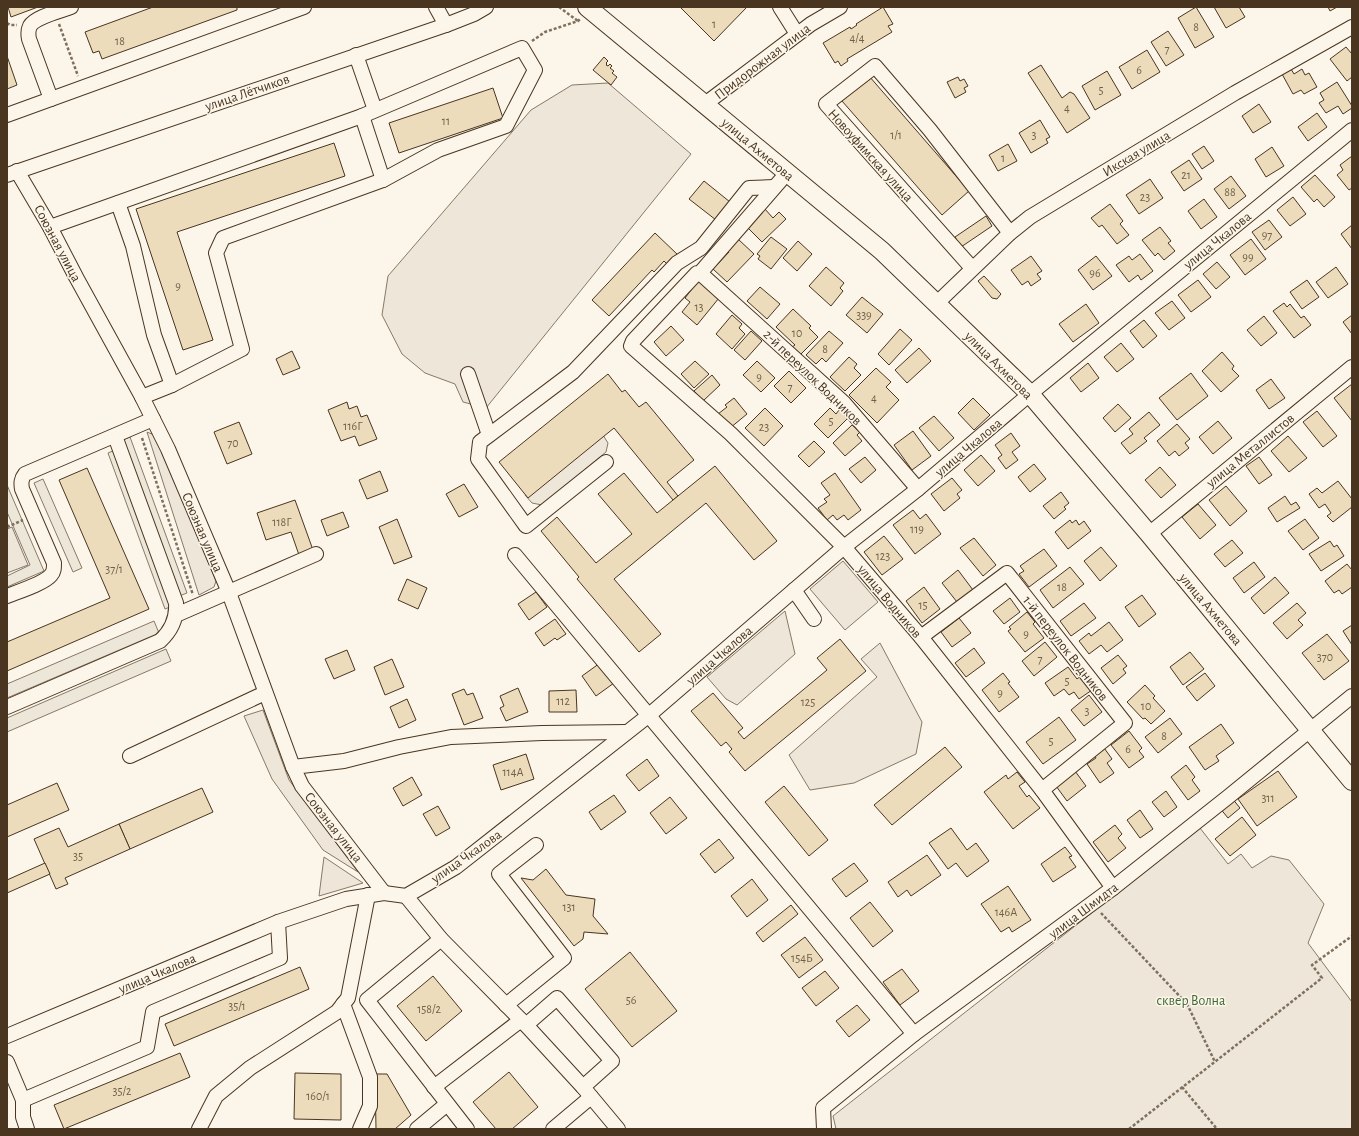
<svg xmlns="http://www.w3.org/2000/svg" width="1359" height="1136" font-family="'Alegreya Sans',sans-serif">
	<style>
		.green { fill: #ede6d9; stroke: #887966 }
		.parking { fill: #ede7d9; stroke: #887966 }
		.building { fill: #ecdcbc; stroke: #4a3520 }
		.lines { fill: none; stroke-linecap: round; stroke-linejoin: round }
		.minor-casing { stroke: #4a3520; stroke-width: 16 }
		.major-casing { stroke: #4a3520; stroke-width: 20 }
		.path { stroke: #7f6f5c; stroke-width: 2.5; stroke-dasharray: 3 2; stroke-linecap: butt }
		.minor { stroke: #fbf6e9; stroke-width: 14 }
		.major { stroke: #fbf6e9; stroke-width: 18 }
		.fence { stroke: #4a3520; stroke-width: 1; stroke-dasharray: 5 2; stroke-linecap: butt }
		.labels { text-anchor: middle; stroke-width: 3; stroke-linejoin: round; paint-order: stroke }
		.number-label { font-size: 12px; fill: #725f47 }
		.street-label { font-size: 14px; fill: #4a3520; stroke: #fbf6e9 }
		.park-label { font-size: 14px; fill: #436837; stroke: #fbf6e9 }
	</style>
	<rect width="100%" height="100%" fill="#fbf6e9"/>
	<!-- green -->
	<g class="green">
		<polygon points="608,83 691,154 486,408 463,402 455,384 425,373 402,354 382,315 388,276 531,110 572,85"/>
		<polygon points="147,432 154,435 159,440 216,581 214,587 199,595"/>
		<polygon points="601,432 608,443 606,452 542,505 532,503 525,495"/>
		<polygon points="12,527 28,565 7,573 7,529"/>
		<polygon points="843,561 878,602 845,630 810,589"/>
		<polygon points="785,611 795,654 737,705 726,699 707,677"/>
		<polygon points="880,643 922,722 916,754 854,783 810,790 789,755 877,677 861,659"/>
		<polygon points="263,710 289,780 358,872 323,850 272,779 244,716"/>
		<polygon points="1200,828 1228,864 1241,854 1252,868 1271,856 1289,860 1324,904 1308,943 1352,1002 1352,1129 836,1129 833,1116"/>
		<polygon points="324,857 363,883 319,896"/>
	</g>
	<!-- parking -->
	<g class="parking">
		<polygon points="130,437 187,593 179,596 123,440"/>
		<polygon points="115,450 172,606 165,609 108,453"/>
		<polygon points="43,479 82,568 73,572 34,483"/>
		<polygon points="7,485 44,571 7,587 7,576 30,565 7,512"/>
		<polygon points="154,621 159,633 7,698 7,684"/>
		<polygon points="166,649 171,661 7,732 7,718"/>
	</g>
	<!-- building -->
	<g class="building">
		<polygon points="8,7 38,7 11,17"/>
		<polygon points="153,7 237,7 237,10 102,59 99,51 93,53 85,32"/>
		<polygon points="680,7 747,7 714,41"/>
		<polygon points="883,7 893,24 888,26 892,32 847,59 848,61 841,66 838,61 835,63 823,43 850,27 851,29 857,25 856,24"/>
		<polygon points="1196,7 1214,37 1195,48 1178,18"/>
		<polygon points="1214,7 1239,7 1245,17 1226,28"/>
		<polygon points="1328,7 1337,7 1330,11"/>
		<polygon points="1168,31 1184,55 1166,66 1151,42"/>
		<polygon points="1346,47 1352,54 1352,77 1347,81 1330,59"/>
		<polygon points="1147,50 1160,72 1132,89 1119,67"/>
		<polygon points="7,56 17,85 7,89"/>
		<polygon points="604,57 608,61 606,63 607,64 606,65 608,66 610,64 612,66 610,68 614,71 612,73 617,77 611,85 593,70"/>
		<polygon points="1041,65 1062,98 1070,92 1074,94 1090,118 1067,133 1028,73"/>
		<polygon points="1291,69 1294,74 1302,69 1305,75 1309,73 1317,87 1304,94 1301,90 1293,94 1282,74"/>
		<polygon points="1107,71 1121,95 1095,110 1082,86"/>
		<polygon points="869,76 969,191 942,215 842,101"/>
		<polygon points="958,77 960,81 964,79 968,86 964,88 966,92 955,98 947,82"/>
		<polygon points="1337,82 1352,106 1352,108 1343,114 1338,106 1326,113 1319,103 1324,100 1320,93"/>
		<polygon points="493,88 503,118 399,153 389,123"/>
		<polygon points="1259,104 1271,122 1253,133 1242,116"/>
		<polygon points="1317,113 1327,127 1308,141 1298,127"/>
		<polygon points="1040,120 1050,137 1046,139 1048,143 1031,153 1019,133"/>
		<polygon points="334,143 345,176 177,232 213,340 183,350 136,209"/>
		<polygon points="1008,144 1017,161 998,171 989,155"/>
		<polygon points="1204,146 1214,161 1202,169 1192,154"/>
		<polygon points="1272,147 1284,166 1266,177 1255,159"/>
		<polygon points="1352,156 1352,188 1349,190 1337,175 1343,170 1340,165"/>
		<polygon points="1189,160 1202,179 1184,191 1171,172"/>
		<polygon points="1315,175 1335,197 1324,207 1317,199 1314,202 1301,187"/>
		<polygon points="1231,176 1246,196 1229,209 1214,189"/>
		<polygon points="1150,179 1163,198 1139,214 1126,195"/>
		<polygon points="704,181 730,202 716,220 689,199"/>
		<polygon points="1293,197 1306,214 1290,226 1277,210"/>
		<polygon points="1204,199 1217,217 1201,229 1188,211"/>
		<polygon points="1110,204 1123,221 1120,224 1129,235 1117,244 1102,225 1099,227 1091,218"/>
		<polygon points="764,208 773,218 779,212 786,219 762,242 746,226"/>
		<polygon points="986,216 992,226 961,247 955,237"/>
		<polygon points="1269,220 1282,237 1265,250 1252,232"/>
		<polygon points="1352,225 1352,249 1341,234"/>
		<polygon points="1160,227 1171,241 1168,243 1175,251 1164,260 1158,253 1155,256 1142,240"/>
		<polygon points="655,233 678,255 668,265 664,261 654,272 652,270 609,316 592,300"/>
		<polygon points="771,237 787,249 771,269 758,259 760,256 757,254"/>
		<polygon points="738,239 754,254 727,282 713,269 729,252 727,251"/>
		<polygon points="1251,239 1266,259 1245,275 1230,255"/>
		<polygon points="798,241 812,254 797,271 783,258"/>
		<polygon points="1140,254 1153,271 1141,280 1138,275 1129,282 1116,265 1129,256 1132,260"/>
		<polygon points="1031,256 1042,271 1037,274 1041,279 1031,286 1028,281 1022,285 1011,270"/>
		<polygon points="1096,256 1112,276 1093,290 1078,270"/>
		<polygon points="1217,262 1230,277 1216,289 1203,274"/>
		<polygon points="826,267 844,283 840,288 843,291 831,306 809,286"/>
		<polygon points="1336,267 1348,284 1328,298 1316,282"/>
		<polygon points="984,276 1001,294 997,299 992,298 978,281"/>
		<polygon points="1198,280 1211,297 1191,312 1178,295"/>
		<polygon points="1307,280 1319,297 1302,309 1290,292"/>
		<polygon points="698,281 719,298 697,325 682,312 690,302 685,298"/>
		<polygon points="760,287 780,304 767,319 747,301"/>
		<polygon points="862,297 883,314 867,333 846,315"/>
		<polygon points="1172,301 1185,318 1169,330 1155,313"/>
		<polygon points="1284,303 1287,307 1290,304 1301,318 1304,316 1311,325 1294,338 1273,311"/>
		<polygon points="1086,304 1099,323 1073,342 1059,324"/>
		<polygon points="793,309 811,326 809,328 818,337 800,355 792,347 795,345 776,327"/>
		<polygon points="732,315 742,324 739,328 745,334 732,349 716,334"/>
		<polygon points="1352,315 1352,334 1343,322"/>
		<polygon points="1264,316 1277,333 1261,346 1247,330"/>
		<polygon points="1144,320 1157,336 1143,348 1130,331"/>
		<polygon points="671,326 684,340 666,356 654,342"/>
		<polygon points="900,329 912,340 889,365 878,354"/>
		<polygon points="751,331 762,341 745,360 734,350"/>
		<polygon points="829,331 843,343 826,362 822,358 816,364 806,355"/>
		<polygon points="1121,343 1134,359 1117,372 1104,357"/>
		<polygon points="919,348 931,361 907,383 895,370"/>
		<polygon points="292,351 300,368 283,375 276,359"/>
		<polygon points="1222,352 1234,366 1232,369 1239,376 1221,392 1202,371"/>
		<polygon points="849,357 857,364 854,368 861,375 845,391 830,377"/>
		<polygon points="695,361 709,374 694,388 681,374"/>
		<polygon points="757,361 775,378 761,392 743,375"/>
		<polygon points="1088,363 1099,378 1081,392 1070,378"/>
		<polygon points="876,368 891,382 886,387 899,400 877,423 849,395"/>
		<polygon points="789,371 806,388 791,403 774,386"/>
		<polygon points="1191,373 1208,396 1177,420 1159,398"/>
		<polygon points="608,374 622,392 625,390 639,407 646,402 694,460 667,482 678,496 673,500 614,428 528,498 499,462"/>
		<polygon points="712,375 720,385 703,401 694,391"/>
		<polygon points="1271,379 1285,398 1269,409 1256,390"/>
		<polygon points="1352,384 1352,421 1334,398"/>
		<polygon points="734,398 747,414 730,428 718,414 727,407 725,405"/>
		<polygon points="973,398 990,415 974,430 958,413"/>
		<polygon points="347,402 349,409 357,406 361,417 367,415 377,439 359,446 355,436 341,441 328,410"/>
		<polygon points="1118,404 1131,418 1115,432 1103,418"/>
		<polygon points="765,408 783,426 764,446 745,428"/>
		<polygon points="830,408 836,414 839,410 848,418 828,438 814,424"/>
		<polygon points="1317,411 1337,436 1323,447 1303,422"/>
		<polygon points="1149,412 1160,425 1144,438 1147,441 1130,454 1121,443 1133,434 1129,429"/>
		<polygon points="934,416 954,438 939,451 919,428"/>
		<polygon points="1218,421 1232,438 1213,454 1199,437"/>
		<polygon points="239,422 252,454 227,464 214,432"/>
		<polygon points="1177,424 1190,439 1185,443 1189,448 1179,456 1175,451 1169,456 1157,441"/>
		<polygon points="852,425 860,432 857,435 862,441 845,456 833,443"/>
		<polygon points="913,431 931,456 912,470 894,445"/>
		<polygon points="1011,433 1020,446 1012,452 1018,460 1006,469 998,458 1002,455 995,445"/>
		<polygon points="1288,436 1307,458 1289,472 1271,451"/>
		<polygon points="814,441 825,452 809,467 798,456"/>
		<polygon points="981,455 995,471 978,486 964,470"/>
		<polygon points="865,457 876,470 861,483 849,469"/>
		<polygon points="1259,457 1272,475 1259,484 1246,466"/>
		<polygon points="1034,464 1046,479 1030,492 1018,477"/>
		<polygon points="715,466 777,541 754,560 706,503 614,579 661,634 639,652 577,579 579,577 541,531 557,517 596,563 632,534 598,494 624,473 657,513"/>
		<polygon points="1160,467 1176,485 1161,498 1145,480"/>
		<polygon points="87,468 149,609 7,671 7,642 110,598 59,480"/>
		<polygon points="380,471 388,491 367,499 359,480"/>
		<polygon points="835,473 861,510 848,520 844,515 837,520 833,515 827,520 818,508 827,502 824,499 830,495 821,483"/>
		<polygon points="952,478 962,490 957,494 960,498 944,511 931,494"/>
		<polygon points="1338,481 1352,499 1352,507 1333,522 1327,516 1331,513 1325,504 1319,508 1309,494 1317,488 1322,493"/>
		<polygon points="464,484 478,507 459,517 446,494"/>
		<polygon points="1226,486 1247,511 1230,526 1209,500"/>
		<polygon points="1061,492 1069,503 1064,507 1066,509 1054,519 1043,506"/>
		<polygon points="1285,496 1291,505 1296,502 1300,508 1277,522 1268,508"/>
		<polygon points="295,500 313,550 299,555 291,532 266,540 257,513"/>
		<polygon points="1198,504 1216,525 1200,539 1182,517"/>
		<polygon points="913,510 920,519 926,514 941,534 915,554 893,525"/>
		<polygon points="343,512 349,527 327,536 321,520"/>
		<polygon points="397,519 412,557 394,564 379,527"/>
		<polygon points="1305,519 1319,538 1303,550 1288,531"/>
		<polygon points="1070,520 1072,523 1076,520 1079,525 1084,521 1091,531 1068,549 1055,532"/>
		<polygon points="884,536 903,559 882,575 864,552"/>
		<polygon points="974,538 996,565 983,576 960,548"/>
		<polygon points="1232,540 1243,553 1225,567 1214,554"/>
		<polygon points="1330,541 1334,547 1337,545 1344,556 1321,571 1309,554"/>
		<polygon points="1101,547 1117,566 1100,581 1084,561"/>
		<polygon points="1044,549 1057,566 1029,587 1019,574 1024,571 1020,566"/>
		<polygon points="1254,562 1265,577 1244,593 1233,578"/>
		<polygon points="1347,564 1352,570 1352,587 1342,594 1339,590 1334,593 1325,581"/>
		<polygon points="1070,567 1084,584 1053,608 1040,590"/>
		<polygon points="958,570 973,590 957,602 942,583"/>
		<polygon points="1275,577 1289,593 1264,614 1251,598"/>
		<polygon points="407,579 427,588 418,609 398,600"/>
		<polygon points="924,587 940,609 922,623 906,601"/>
		<polygon points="536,592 547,607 529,620 518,604"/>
		<polygon points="1142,595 1156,614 1139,627 1125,607"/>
		<polygon points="1010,598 1020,612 1004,624 993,611"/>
		<polygon points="1084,603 1096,618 1071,636 1060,621"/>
		<polygon points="1297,603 1306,613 1298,620 1303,625 1287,639 1273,623"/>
		<polygon points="1027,612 1035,622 1033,624 1044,638 1025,652 1008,631 1011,629 1009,627"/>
		<polygon points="959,618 971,633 952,647 941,632"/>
		<polygon points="555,619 566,634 557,640 555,638 544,646 535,633"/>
		<polygon points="1109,622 1123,640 1107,652 1101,645 1089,654 1079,641 1089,633 1091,636"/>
		<polygon points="1352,625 1352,645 1343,631"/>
		<polygon points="1327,634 1349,661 1324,680 1302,653"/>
		<polygon points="840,639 866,671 745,771 729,752 732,749 726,742 721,746 691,711 713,693 743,728 738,732 744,739 827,670 817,658"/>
		<polygon points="1045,642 1057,657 1034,676 1022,661"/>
		<polygon points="974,648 985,663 966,677 955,663"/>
		<polygon points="347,650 355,670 334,679 325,659"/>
		<polygon points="1190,652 1204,669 1183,685 1170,667"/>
		<polygon points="1118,655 1127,666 1123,669 1126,673 1113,684 1101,668"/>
		<polygon points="392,659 404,687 385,695 374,667"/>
		<polygon points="600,663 614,683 596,696 582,676"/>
		<polygon points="1068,667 1077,679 1082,675 1092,690 1079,699 1074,692 1069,695 1064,689 1054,696 1045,683"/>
		<polygon points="1003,673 1010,682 1008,683 1019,697 999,712 982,690"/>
		<polygon points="1205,673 1215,686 1197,701 1186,687"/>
		<polygon points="1145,685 1155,696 1153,698 1165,711 1151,724 1145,718 1143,719 1127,702"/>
		<polygon points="518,688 528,712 506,721 500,708 504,706 500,696"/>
		<polygon points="464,689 467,695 473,693 483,718 464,725 452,694"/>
		<polygon points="576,690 577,712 549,712 549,691"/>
		<polygon points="1089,695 1102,712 1084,726 1071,710"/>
		<polygon points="407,699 416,720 399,728 390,707"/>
		<polygon points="1059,717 1076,740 1043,764 1026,742"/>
		<polygon points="1170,718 1182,734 1158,753 1145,737"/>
		<polygon points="1221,724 1234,743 1216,756 1219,761 1205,770 1189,747"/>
		<polygon points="1129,731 1142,748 1139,751 1144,757 1129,768 1111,745"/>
		<polygon points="1102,745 1112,759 1107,763 1114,773 1100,783 1087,764 1096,758 1093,752"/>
		<polygon points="945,747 962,767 892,825 874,805"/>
		<polygon points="526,754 534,779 501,790 493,765"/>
		<polygon points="647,759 659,776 639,791 626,775"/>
		<polygon points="1186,765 1195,777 1192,780 1200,791 1188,800 1171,777"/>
		<polygon points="1075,771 1086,786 1067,801 1056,786"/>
		<polygon points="1278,771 1297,797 1257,826 1238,799"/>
		<polygon points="1017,772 1025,782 1019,786 1027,797 1029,795 1040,808 1013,829 984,792 1006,775 1008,779"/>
		<polygon points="412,777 422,795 403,806 393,788"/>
		<polygon points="57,783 69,810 7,837 7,805"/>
		<polygon points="784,786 828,840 809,856 765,802"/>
		<polygon points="202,788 213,812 130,849 119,824"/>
		<polygon points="1166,791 1177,807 1164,817 1152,802"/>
		<polygon points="614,795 626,812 601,830 589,812"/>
		<polygon points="670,797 687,818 666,834 650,813"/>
		<polygon points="1231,797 1240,808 1228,818 1219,807"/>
		<polygon points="438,806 450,828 436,836 423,814"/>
		<polygon points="1140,810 1153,829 1140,838 1127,820"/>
		<polygon points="1242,817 1256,835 1230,856 1215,839"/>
		<polygon points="119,824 130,849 65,878 68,884 56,889 34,839 59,828 68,847"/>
		<polygon points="1115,825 1122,834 1118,838 1126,848 1108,862 1093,842"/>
		<polygon points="951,828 967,850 976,843 989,861 967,877 956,863 948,869 929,843"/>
		<polygon points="719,839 734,858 715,873 700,854"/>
		<polygon points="1065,847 1072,856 1069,857 1076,867 1053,882 1041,864"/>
		<polygon points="927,855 941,875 911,896 907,890 898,897 888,882"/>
		<polygon points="45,863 50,874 7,893 7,880"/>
		<polygon points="854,863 868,881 846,897 832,879"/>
		<polygon points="546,869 566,895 595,899 593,916 608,934 584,932 583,939 574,946 521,878 533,880"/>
		<polygon points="752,879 768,900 747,917 731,896"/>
		<polygon points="1008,886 1031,920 1012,932 1009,927 1001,932 981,904"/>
		<polygon points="870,902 893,931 873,947 850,918"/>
		<polygon points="791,905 798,914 763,942 756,933"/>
		<polygon points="805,937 823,960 799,978 781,955"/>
		<polygon points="630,952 677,1011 632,1047 585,989"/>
		<polygon points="300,967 309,989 174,1046 165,1024"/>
		<polygon points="902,969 919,991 900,1005 883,982"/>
		<polygon points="825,971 839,988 816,1006 802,988"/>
		<polygon points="433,976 462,1011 426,1041 397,1006"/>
		<polygon points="857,1005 870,1020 849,1037 836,1021"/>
		<polygon points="180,1053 190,1077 64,1129 54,1105"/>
		<polygon points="509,1072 538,1107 512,1129 496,1129 473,1102"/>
		<polygon points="295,1073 341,1074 341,1120 294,1119"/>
		<polygon points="375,1074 387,1074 411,1115 395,1129 376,1129"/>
	</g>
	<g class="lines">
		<defs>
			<g id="minor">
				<polyline points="436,7 446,25"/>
				<polyline points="780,7 797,34"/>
				<polyline points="356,55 375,110"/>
				<path d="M 51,99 L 29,39 C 28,34 28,30 30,26 C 35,17 60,11 71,7"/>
				<polyline points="705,104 811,24 840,7"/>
				<polyline points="7,115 304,7"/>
				<polyline points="362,116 383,180"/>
				<polyline points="17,171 50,227 76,277 142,397 168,449 228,590 293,767 302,786 384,893"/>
				<polyline points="787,173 700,273 697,273 633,341 631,346 731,434 844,547 921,637 1042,790 1113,888"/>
				<polyline points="7,175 446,25 474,14 486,7"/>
				<polyline points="118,203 133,246 154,335 172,385"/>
				<polyline points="50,227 362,116 522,48 535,70 506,126 438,150 383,180 223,238 216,253 242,349 172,385 142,397"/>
				<polyline points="972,268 826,104 875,66 930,130 1010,233"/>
				<polyline points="700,273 844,403 918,489"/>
				<polyline points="937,303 1010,233 1030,217 1235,93 1352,27"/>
				<polyline points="468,374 489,435"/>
				<polyline points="606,462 526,526 478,459 480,442 573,372 677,263 701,248 749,188 774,187"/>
				<polyline points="1149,534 1352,367"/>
				<polyline points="515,555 914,1034"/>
				<polyline points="794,590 814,619"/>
				<path d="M 7,596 C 17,592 45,583 51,575 C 54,572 54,568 54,563 L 22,489 C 21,483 21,479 25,474 L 153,419"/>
				<polyline points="176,615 316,554"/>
				<polyline points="921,637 1007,573 1125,723 1042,790"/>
				<path d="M 7,707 L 160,641 C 171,631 177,619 176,603 L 115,436"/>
				<polyline points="130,756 265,693"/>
				<polyline points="293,767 344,761 399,747 451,737 542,733 627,732"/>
				<polyline points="406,896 441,939 526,1025 583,1087 618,1129"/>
				<polyline points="441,939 367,1000 467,1129"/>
				<polyline points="343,1004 370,1077 370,1106 360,1129"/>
				<polyline points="506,1005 564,958 499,874 536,845"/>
				<polyline points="526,1025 557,998 612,1061 583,1087"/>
				<polyline points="7,1036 278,922 346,899 384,893 406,896 456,867 648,716 844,547 918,489 1030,394 1352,130"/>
				<polyline points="7,1062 23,1100 147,1047 153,1012 280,958 278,922"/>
				<polyline points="434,1087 521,1020"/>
				<polyline points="23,1100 23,1117 27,1129"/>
				<polyline points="199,1129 216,1096 250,1068 337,1012 348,998 368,895"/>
				<polyline points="417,1129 447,1104"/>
				<polyline points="553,1129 591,1097"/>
				<polyline points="824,1129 823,1108 914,1034 1113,888 1228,797 1352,696"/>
			</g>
			<polyline id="major" points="587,7 882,251 1030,394 1149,534 1352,781"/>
		</defs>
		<!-- minor casing -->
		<use href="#minor" class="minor-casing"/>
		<!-- major casing -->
		<use href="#major" class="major-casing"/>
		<!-- path -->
		<g class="path">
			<polyline points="559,7 578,21"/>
			<polyline points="7,23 10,25 17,25"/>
			<polyline points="59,24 78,76"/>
			<polyline points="532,41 545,32 578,21 580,19"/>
			<polyline points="142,438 193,595"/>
			<polyline points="7,527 23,520"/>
			<polyline points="1101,913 1187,1004 1215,1062"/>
			<polyline points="1182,1087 1217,1129"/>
			<polyline points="1129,1129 1322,978 1312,965 1352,936"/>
		</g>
		<!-- minor -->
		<use href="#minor" class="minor"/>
		<!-- major -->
		<use href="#major" class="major"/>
		<!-- fence -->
		<polyline class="fence" points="7,522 8,525 7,525"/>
	</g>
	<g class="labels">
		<!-- number labels -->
		<g class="number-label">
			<text x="714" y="28">1</text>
			<text x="1196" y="31">8</text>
			<text x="857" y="42">4/4</text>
			<text x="120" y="45">18</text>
			<text x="1167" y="53">7</text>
			<text x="1139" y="74">6</text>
			<text x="1101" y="94">5</text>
			<text x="1067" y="112">4</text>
			<text x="446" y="125">11</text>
			<text x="896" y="139">1/1</text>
			<text x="1034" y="139">3</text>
			<text x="1003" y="162">1</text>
			<text x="1186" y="179">21</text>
			<text x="1230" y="196">88</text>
			<text x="1145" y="201">23</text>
			<text x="1267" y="239">97</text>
			<text x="1248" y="261">99</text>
			<text x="1095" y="277">96</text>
			<text x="178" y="290">9</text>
			<text x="699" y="311">13</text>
			<text x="864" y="319">339</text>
			<text x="797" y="337">10</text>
			<text x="825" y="353">8</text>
			<text x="759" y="381">9</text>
			<text x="790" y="391">7</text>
			<text x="874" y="402">4</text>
			<text x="831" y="425">5</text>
			<text x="353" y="430">116Г</text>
			<text x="764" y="431">23</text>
			<text x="233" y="447">70</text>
			<text x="282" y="526">118Г</text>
			<text x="917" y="533">119</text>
			<text x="883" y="560">123</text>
			<text x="114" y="573">37/1</text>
			<text x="1062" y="591">18</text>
			<text x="923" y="609">15</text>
			<text x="1026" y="638">9</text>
			<text x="1325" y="661">370</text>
			<text x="1040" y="663">7</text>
			<text x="1067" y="685">5</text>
			<text x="1000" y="697">9</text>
			<text x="563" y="705">112</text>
			<text x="808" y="706">125</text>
			<text x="1146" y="710">10</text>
			<text x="1087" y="715">3</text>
			<text x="1164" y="740">8</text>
			<text x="1051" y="745">5</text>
			<text x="1128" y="753">6</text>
			<text x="513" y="776">114А</text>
			<text x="1268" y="802">311</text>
			<text x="78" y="860">35</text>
			<text x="569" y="911">131</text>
			<text x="1006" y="916">146А</text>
			<text x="802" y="962">154Б</text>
			<text x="631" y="1004">56</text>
			<text x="237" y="1010">35/1</text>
			<text x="429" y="1013">158/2</text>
			<text x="122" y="1095">35/2</text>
			<text x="318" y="1100">160/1</text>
		</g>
		<!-- street labels -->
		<g class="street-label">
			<text transform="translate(762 61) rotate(-37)" y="5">Придорожная улица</text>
			<text transform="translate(247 92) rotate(-19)" y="5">улица Лётчиков</text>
			<text transform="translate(758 149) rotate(40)" y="5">улица Ахметова</text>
			<text transform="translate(1136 153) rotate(-31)" y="5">Икская улица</text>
			<text transform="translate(871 155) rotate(48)" y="5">Новоуфимская улица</text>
			<text transform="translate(1217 240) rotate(-39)" y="5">улица Чкалова</text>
			<text transform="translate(58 243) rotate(62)" y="5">Союзная улица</text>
			<text transform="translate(999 365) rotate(45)" y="5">улица Ахметова</text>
			<text transform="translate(813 377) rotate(44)" y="5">2-й переулок Водников</text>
			<text transform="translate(968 447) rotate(-40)" y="5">улица Чкалова</text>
			<text transform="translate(1250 450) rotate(-39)" y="5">улица Металлистов</text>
			<text transform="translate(203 532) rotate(67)" y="5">Союзная улица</text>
			<text transform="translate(890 601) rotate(50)" y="5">улица Водников</text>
			<text transform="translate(1211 609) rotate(50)" y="5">улица Ахметова</text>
			<text transform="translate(1066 648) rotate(52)" y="5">1-й переулок Водников</text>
			<text transform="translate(719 655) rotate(-41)" y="5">улица Чкалова</text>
			<text transform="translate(334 827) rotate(52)" y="5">Союзная улица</text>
			<text transform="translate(466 856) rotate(-35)" y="5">улица Чкалова</text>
			<text transform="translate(1083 910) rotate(-37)" y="5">улица Шмидта</text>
			<text transform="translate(157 973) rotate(-23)" y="5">улица Чкалова</text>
		</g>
		<!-- park labels -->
		<g class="park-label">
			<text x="1191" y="1005">сквер Волна</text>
		</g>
	</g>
	<!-- border -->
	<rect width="1359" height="1136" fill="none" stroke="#4a3520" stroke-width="16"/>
</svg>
